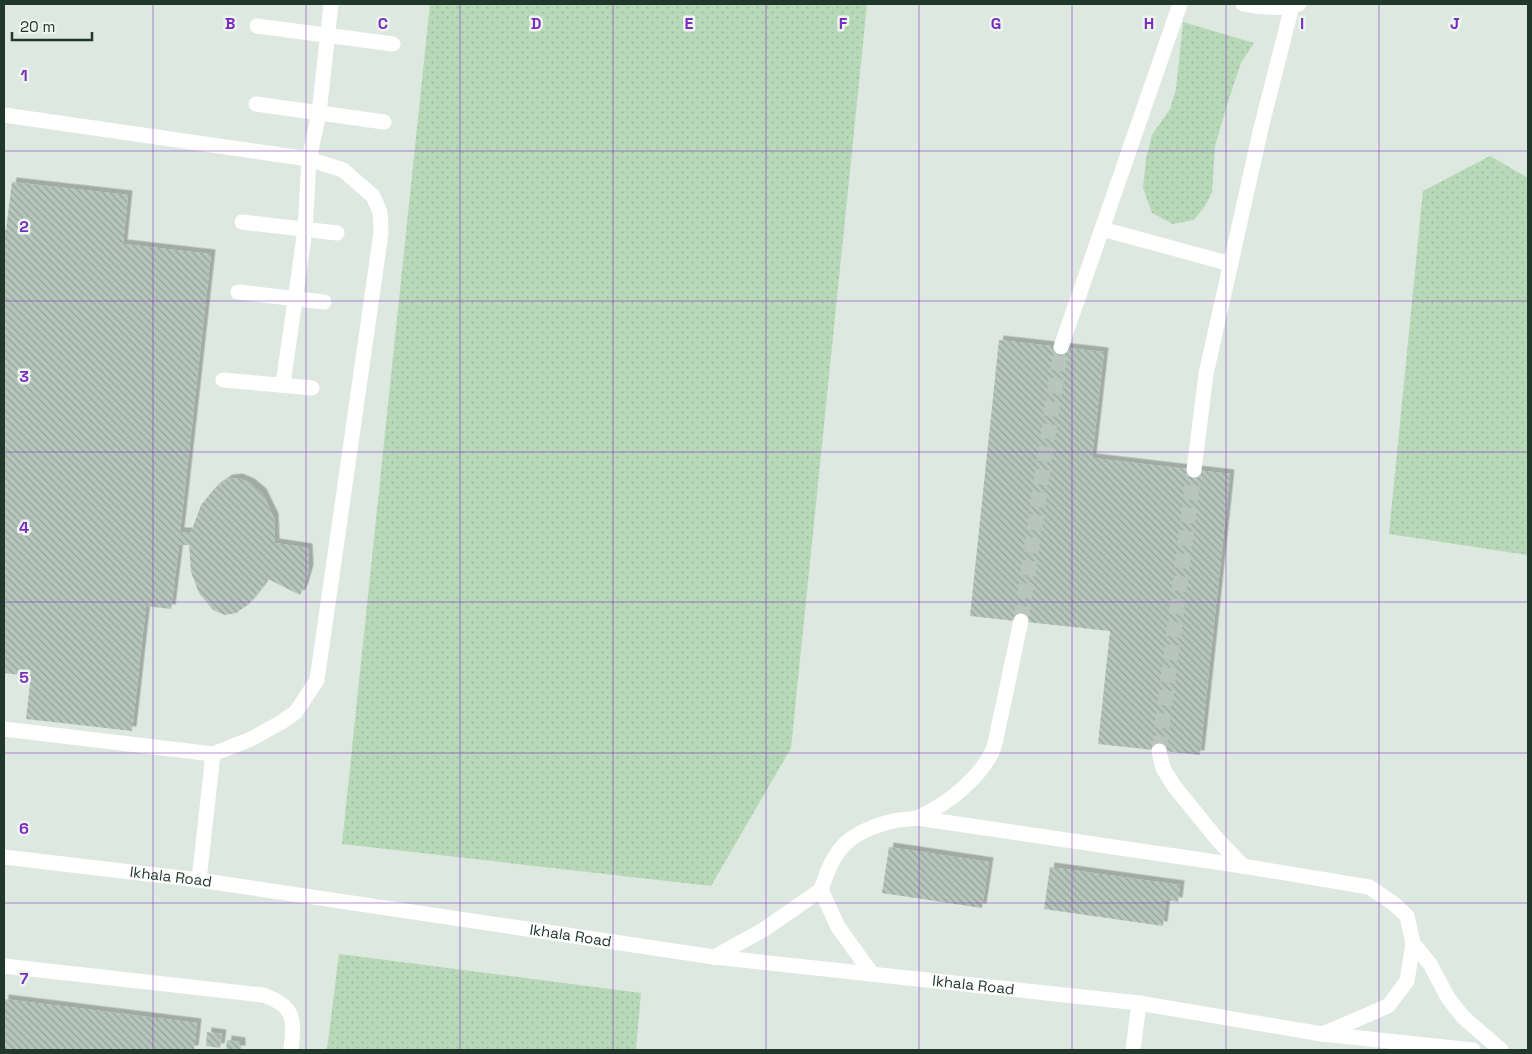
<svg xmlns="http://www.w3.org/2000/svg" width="1532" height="1054" font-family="'Space Grotesk',sans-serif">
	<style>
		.grass { fill: url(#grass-dots) }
		.building { fill: url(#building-back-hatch); filter: url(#shadow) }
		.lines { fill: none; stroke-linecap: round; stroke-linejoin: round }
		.minor-tunnel { stroke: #b7c5bd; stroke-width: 15; stroke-dasharray: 15 8; stroke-linecap: butt }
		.minor { stroke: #fff; stroke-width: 15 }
		.grid { fill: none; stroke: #7b2cbf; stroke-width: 1; stroke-opacity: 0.55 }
		.labels { text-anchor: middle; stroke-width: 5; stroke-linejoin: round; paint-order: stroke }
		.street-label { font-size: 15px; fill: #20372b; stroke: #edf5ef }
		.grid-label { font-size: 16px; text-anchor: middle; font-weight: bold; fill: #7b2cbf; stroke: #edf5ef; stroke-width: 5; stroke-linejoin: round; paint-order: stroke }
	</style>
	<defs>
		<pattern id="grass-dots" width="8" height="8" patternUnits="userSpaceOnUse" patternTransform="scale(1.25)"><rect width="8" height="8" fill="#b7d9b8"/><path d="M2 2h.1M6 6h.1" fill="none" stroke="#9dbb9e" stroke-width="1.8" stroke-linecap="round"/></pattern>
		<pattern id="building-back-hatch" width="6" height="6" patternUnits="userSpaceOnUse" patternTransform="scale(1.25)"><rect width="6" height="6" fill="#b6c6bc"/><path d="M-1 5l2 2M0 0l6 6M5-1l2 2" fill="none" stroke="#94a299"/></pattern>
		<filter id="shadow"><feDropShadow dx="4.5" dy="-4.5" stdDeviation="0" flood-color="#0004"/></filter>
	</defs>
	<rect width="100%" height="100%" fill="#dde8e1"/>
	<!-- grass -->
	<g class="grass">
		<polygon points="430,4 867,4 791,748 711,886 342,844"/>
		<polygon points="1183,22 1254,43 1241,63 1227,105 1215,146 1212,192 1205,206 1194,220 1173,224 1152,213 1143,188 1146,159 1152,135 1170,109 1176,89"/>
		<polygon points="1490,156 1528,178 1528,555 1389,534 1423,191"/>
		<polygon points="339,954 641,993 636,1050 327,1050"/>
	</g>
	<!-- building -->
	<g class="building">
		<polygon points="12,182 128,195 123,244 211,254 180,532 191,532 201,505 215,488 228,479 238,478 250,483 262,493 274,518 275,543 308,548 309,569 304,587 300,595 266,578 263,586 249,604 236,613 225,615 213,610 199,593 191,572 189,545 179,545 171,609 146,606 132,731 26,719 31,676 4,673 4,230 6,230"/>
		<polygon points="999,340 1104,352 1092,458 1230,474 1200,755 1098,744 1110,631 970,616"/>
		<polygon points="889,847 989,862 982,908 882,893"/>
		<polygon points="1050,867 1180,885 1178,902 1166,900 1163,926 1044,909"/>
		<polygon points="4,999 197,1023 194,1050 4,1050"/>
		<polygon points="207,1032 222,1034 220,1048 206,1046"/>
		<polygon points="227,1040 241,1042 241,1050 226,1050"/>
	</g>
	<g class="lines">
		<!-- minor-tunnel -->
		<g class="minor-tunnel">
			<polyline points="1021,621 1061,347"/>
			<polyline points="1159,751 1194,470"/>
		</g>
		<!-- minor -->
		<g class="minor">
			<path d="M 1243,4 C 1260,8 1282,9 1299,4"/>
			<polyline points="257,26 393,44"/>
			<polyline points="256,104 384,122"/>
			<polyline points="4,115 309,159 343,170 373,196 380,212 381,233 317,680 296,712 280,723 251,739 213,754 4,729"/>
			<polyline points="242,222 337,233"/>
			<polyline points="1102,229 1231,264"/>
			<polyline points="238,292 324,302"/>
			<polyline points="1061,347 1180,4"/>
			<polyline points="223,380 312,388"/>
			<polyline points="283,384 305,230 309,159 319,113 331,4"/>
			<polyline points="1194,470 1206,374 1261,128 1292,6"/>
			<polyline points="1159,751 1163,768 1174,786 1217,839 1243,866 1369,887 1393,903 1407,916 1413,943 1407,981 1388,1006 1323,1034"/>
			<polyline points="917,818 1243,866"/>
			<path id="s1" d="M 4,857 L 199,880 L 714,957 L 1139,1003 L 1322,1034 L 1473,1050"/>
			<polyline points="199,880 213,754"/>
			<polyline points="1413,943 1430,964 1448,998 1463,1017 1501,1050"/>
			<polyline points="714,957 763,930 821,890"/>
			<path d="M 4,966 L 263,995 C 296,1006 294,1020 291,1050"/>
			<path d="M 872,974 L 838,927 L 821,890 C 834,847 849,832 893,821 C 901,819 911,820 919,817 C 946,805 979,779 992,752 C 997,741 998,726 1001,715 C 1008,684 1014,652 1021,621"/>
			<polyline points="1133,1050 1139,1003"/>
		</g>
	</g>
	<!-- grid -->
	<path class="grid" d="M 153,4 L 153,1050M 306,4 L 306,1050M 460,4 L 460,1050M 613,4 L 613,1050M 766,4 L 766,1050M 919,4 L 919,1050M 1072,4 L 1072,1050M 1226,4 L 1226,1050M 1379,4 L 1379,1050M 4,151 L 1528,151M 4,301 L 1528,301M 4,452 L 1528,452M 4,602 L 1528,602M 4,753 L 1528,753M 4,903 L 1528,903"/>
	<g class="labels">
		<!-- street labels -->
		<g class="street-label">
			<text dy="5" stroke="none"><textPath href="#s1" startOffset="168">Ikhala Road</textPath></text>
			<text dy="5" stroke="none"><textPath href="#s1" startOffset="572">Ikhala Road</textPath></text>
			<text dy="5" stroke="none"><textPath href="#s1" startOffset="978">Ikhala Road</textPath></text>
		</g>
	</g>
	<g class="grid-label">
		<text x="230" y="29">B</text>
		<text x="383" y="29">C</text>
		<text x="536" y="29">D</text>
		<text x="689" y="29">E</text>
		<text x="843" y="29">F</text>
		<text x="996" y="29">G</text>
		<text x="1149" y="29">H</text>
		<text x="1302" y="29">I</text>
		<text x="1455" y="29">J</text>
		<text x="24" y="81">1</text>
		<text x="24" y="232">2</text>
		<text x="24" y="382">3</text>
		<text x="24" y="533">4</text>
		<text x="24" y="683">5</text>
		<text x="24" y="834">6</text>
		<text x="24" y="984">7</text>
	</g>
	<!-- border -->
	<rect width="1532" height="1054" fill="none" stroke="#20372b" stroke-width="10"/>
	<!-- scale -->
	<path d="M12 32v8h80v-8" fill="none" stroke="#20372b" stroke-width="2.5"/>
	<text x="20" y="32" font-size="15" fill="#20372b" stroke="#edf5ef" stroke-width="4" paint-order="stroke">20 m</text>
</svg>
